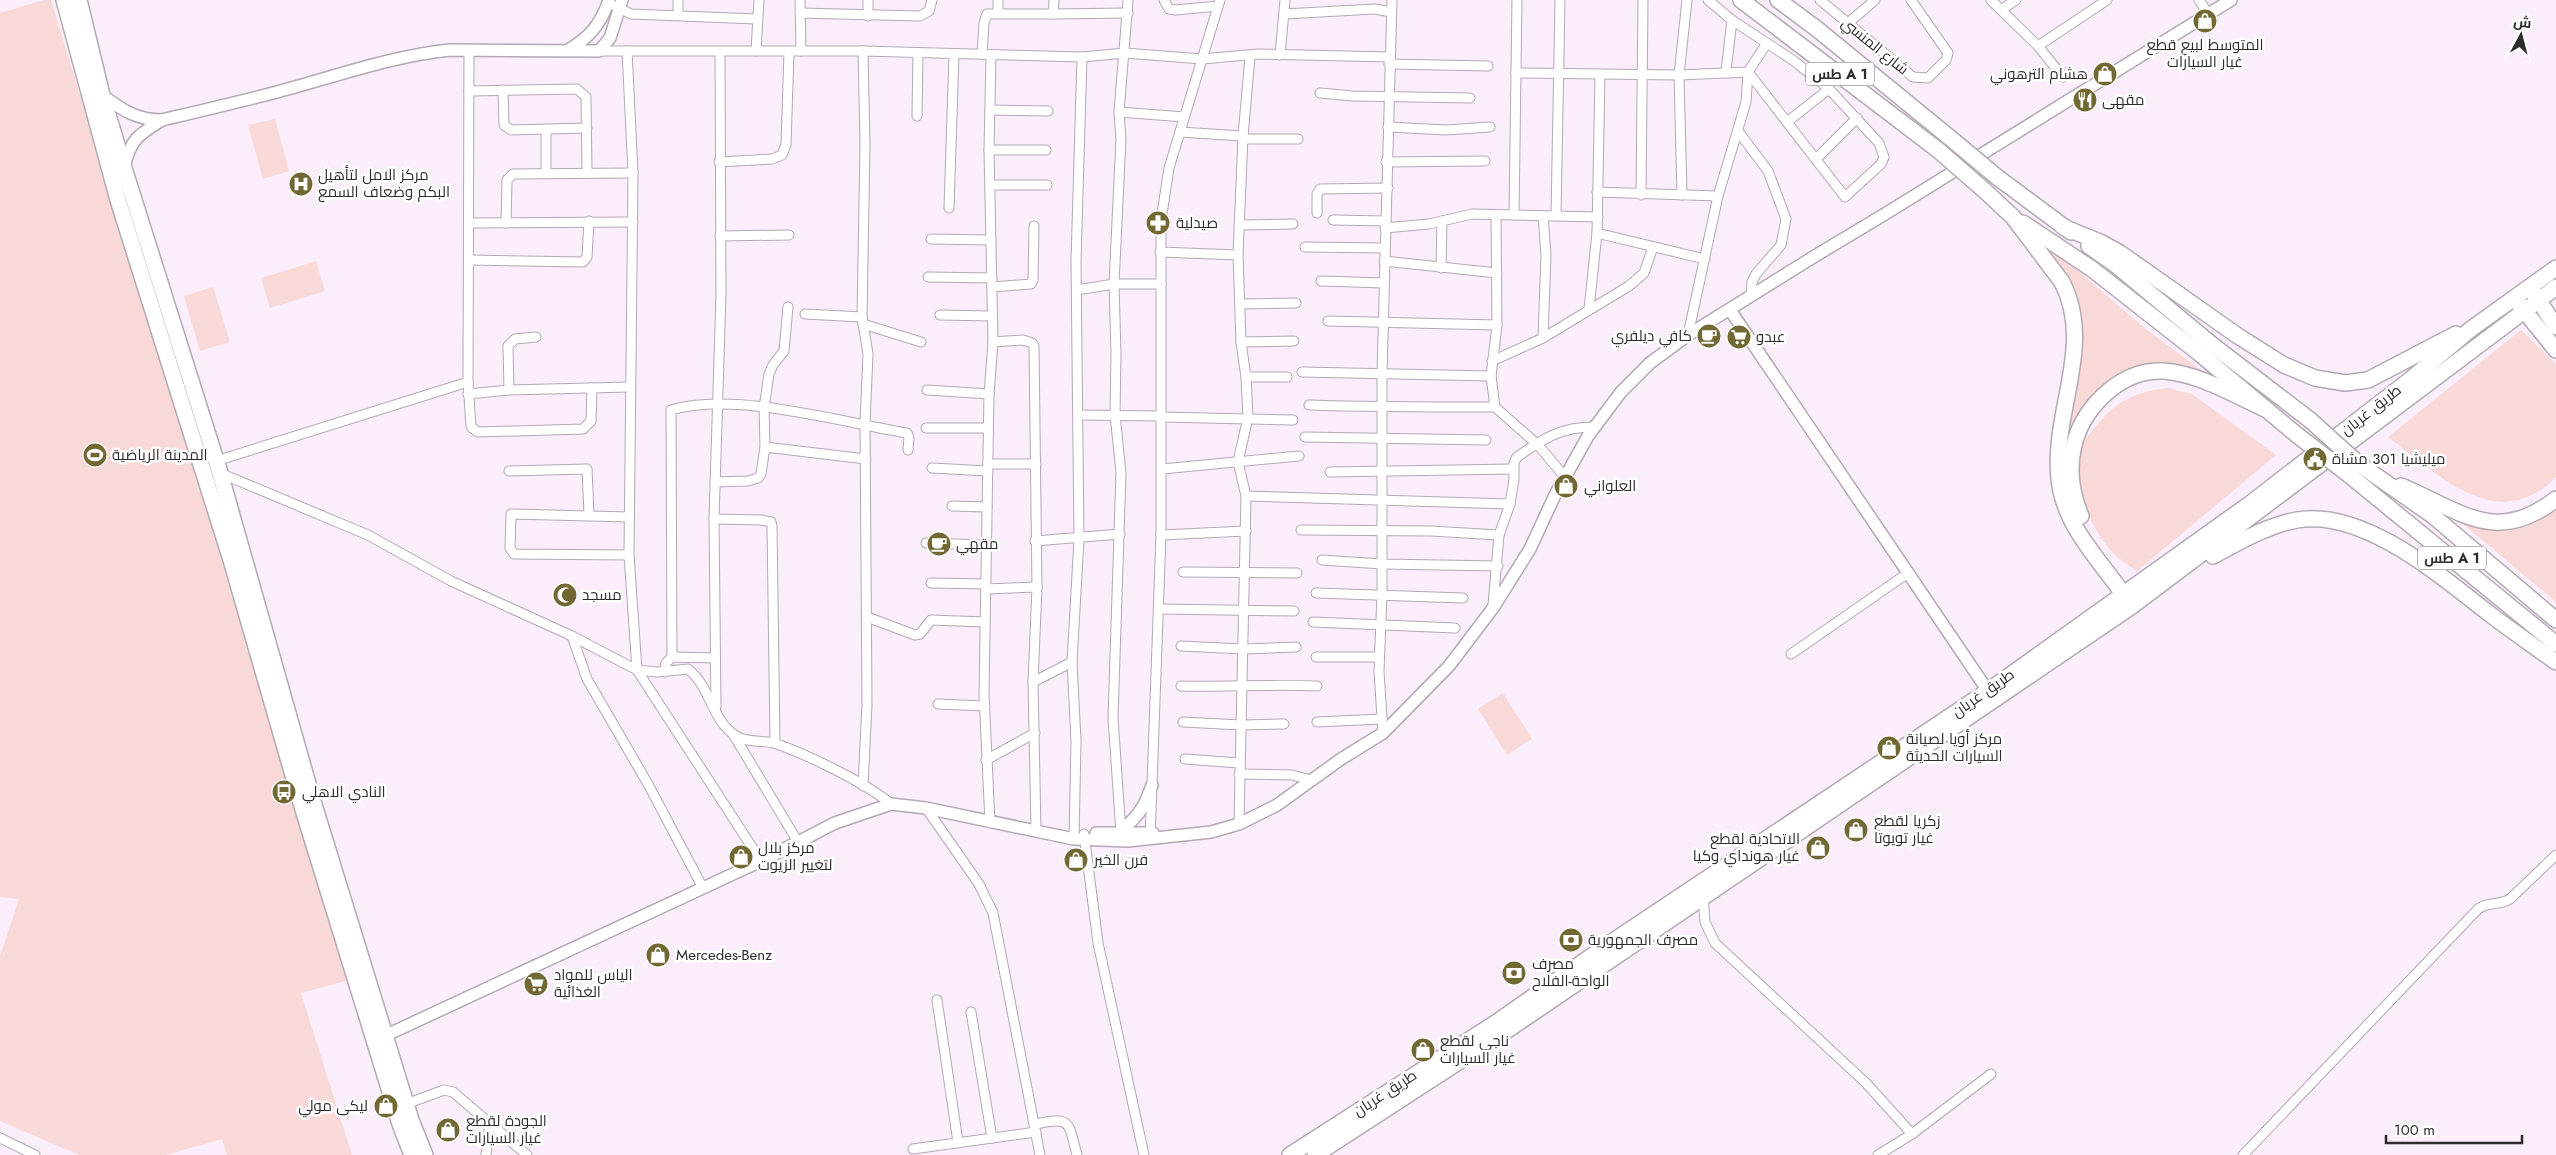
<svg xmlns="http://www.w3.org/2000/svg" width="2556" height="1155" font-family="Jost,Cairo,sans-serif">
	<style>
		.green { fill: #f9d8d8 }
		.lines { fill: none; stroke-linecap: round; stroke-linejoin: round }
		.street-casing { stroke: #b3a9b4; stroke-width: 11 }
		.secondary-casing { stroke: #b3a9b4; stroke-width: 14 }
		.highway-casing { stroke: #b3a9b4; stroke-width: 18 }
		.street { stroke: #fff; stroke-width: 9 }
		.secondary { stroke: #fff; stroke-width: 11 }
		.highway { stroke: #fff; stroke-width: 15 }
		.highway-bridge-casing { stroke: #b3a9b4; stroke-width: 18; stroke-linecap: butt }
		.highway-bridge { stroke: #fff; stroke-width: 15 }
		.labels { text-anchor: middle; stroke-width: 5; stroke-linejoin: round; paint-order: stroke }
		.shield { fill: #fff; stroke: #6d6b6d; stroke-width: 1 }
		.shield-label { font-size: 14px; font-weight: bold; fill: #2f2b2f }
		.poi-label { font-size: 15px; fill: #2f2b2f; stroke: #fff; text-anchor: start }
		.street-label { font-size: 15px; fill: #2f2b2f; stroke: #fff }
	</style>
	<rect width="100%" height="100%" fill="#f9eefa"/>
	<!-- green -->
	<g class="green">
		<polygon points="44,0 51,0 349,980 301,993 352,1155 227,1155 222,1139 166,1155 79,1155 0,1121 0,956 19,899 0,897 0,13"/>
		<polygon points="275,119 289,171 263,179 248,125"/>
		<path d="M 2037,240 L 2077,270 L 2143,327 L 2213,379 L 2181,369 L 2100,391 L 2084,405 L 2065,449 C 2071,410 2089,342 2077,305 C 2072,287 2048,257 2037,240 Z"/>
		<polygon points="316,261 325,291 270,308 261,278"/>
		<polygon points="213,287 230,342 200,351 184,296"/>
		<path d="M 2521,330 L 2556,364 L 2556,477 C 2498,537 2436,473 2388,437 Z"/>
		<path d="M 2167,388 L 2192,394 L 2276,455 L 2137,571 C 2127,564 2114,556 2107,546 C 2089,522 2068,479 2081,449 C 2084,440 2092,431 2098,424 C 2117,401 2137,391 2167,388 Z"/>
		<polygon points="2448,511 2516,526 2531,523 2556,511 2556,602"/>
		<polygon points="1503,693 1532,739 1507,755 1478,709"/>
	</g>
	<g class="lines">
		<defs>
			<g id="street">
				<polyline points="800,0 801,51"/>
				<polyline points="1054,0 1053,14 1128,13"/>
				<polyline points="1164,0 1169,9 1176,10 1218,6"/>
				<polyline points="1820,0 1913,77 1928,78 1946,60 1948,53 1911,0"/>
				<polyline points="1991,0 2038,46 2063,77"/>
				<polyline points="2199,0 2209,15"/>
				<polyline points="615,6 631,14 757,19"/>
				<polyline points="2001,10 2016,0"/>
				<polyline points="998,12 998,0"/>
				<polyline points="800,13 920,16 929,11 932,0"/>
				<polyline points="1284,14 1375,9 1391,12"/>
				<polyline points="678,15 678,0"/>
				<polyline points="868,16 868,0"/>
				<polyline points="1847,24 1875,0"/>
				<polyline points="2038,46 2107,0"/>
				<polyline points="469,50 468,382 471,427 478,432 583,429 591,421 592,388"/>
				<polyline points="599,51 863,51 1082,57 1125,53 1202,59 1258,54 1390,57"/>
				<polyline points="627,51 633,173 629,555 637,670 761,861"/>
				<polyline points="756,51 759,0"/>
				<polyline points="982,54 984,23 987,14 1053,14"/>
				<polyline points="1280,55 1285,0"/>
				<polyline points="1389,64 1488,66"/>
				<polyline points="1516,73 1679,75 1748,72 1845,197 1881,164 1884,157 1879,143 1829,89 1794,61 1732,20 1708,0"/>
				<polyline points="1729,73 1726,71 1732,20"/>
				<polyline points="503,90 504,125 511,130 587,128"/>
				<polyline points="469,91 577,89 586,97 587,172"/>
				<polyline points="1320,93 1353,96 1470,98"/>
				<polyline points="990,110 1048,111"/>
				<polyline points="1119,112 1184,117"/>
				<polyline points="917,116 918,53"/>
				<polyline points="1787,122 1829,89"/>
				<polyline points="1388,127 1446,130 1490,127"/>
				<polyline points="1738,131 1768,171 1786,219 1781,245 1756,274 1752,282 1751,296"/>
				<polyline points="1180,132 1243,136"/>
				<polyline points="1243,139 1298,139"/>
				<polyline points="989,150 1046,150"/>
				<polyline points="1817,158 1857,118"/>
				<polyline points="719,162 772,159 782,155 786,145 789,52"/>
				<polyline points="1386,162 1485,161"/>
				<polyline points="546,173 546,130"/>
				<polyline points="990,185 1047,185"/>
				<polyline points="1597,192 1718,196"/>
				<polyline points="1641,195 1643,0"/>
				<polyline points="1682,195 1679,75 1687,0"/>
				<polyline points="949,208 954,54"/>
				<polyline points="1317,213 1317,194 1320,189 1388,188"/>
				<polyline points="1496,215 1497,325 1491,376 1495,407 1538,445 1565,477"/>
				<polyline points="1514,215 1517,0"/>
				<polyline points="1556,216 1560,0"/>
				<polyline points="1333,220 1386,221"/>
				<polyline points="470,223 633,222"/>
				<polyline points="506,223 507,180 513,174 633,173"/>
				<polyline points="1239,225 1293,224"/>
				<polyline points="1385,228 1429,224 1472,214 1598,217"/>
				<polyline points="1597,233 1705,259"/>
				<polyline points="720,236 789,235"/>
				<polyline points="931,239 991,240"/>
				<polyline points="1305,247 1385,248"/>
				<polyline points="1160,252 1238,255"/>
				<polyline points="469,260 583,262 587,257 589,221"/>
				<polyline points="1384,261 1497,273"/>
				<polyline points="1441,268 1442,221"/>
				<polyline points="928,277 992,278"/>
				<polyline points="1321,281 1384,283"/>
				<polyline points="992,287 1031,284 1033,280 1034,226"/>
				<polyline points="1077,290 1114,284 1161,284"/>
				<polyline points="1240,304 1296,303"/>
				<polyline points="1589,309 1597,233 1600,74"/>
				<polyline points="805,314 862,317"/>
				<polyline points="940,315 992,316"/>
				<polyline points="1328,321 1497,325"/>
				<polyline points="863,324 921,342"/>
				<polyline points="1688,335 1718,196 1746,102 1748,72 1767,43"/>
				<polyline points="1543,338 1546,255 1543,216"/>
				<polyline points="993,342 1023,340 1032,343 1034,346 1037,587 1033,682 1036,830"/>
				<polyline points="1241,342 1294,341"/>
				<polyline points="1492,361 1543,338 1629,286 1644,273 1653,247"/>
				<polyline points="1302,372 1491,376"/>
				<polyline points="1246,377 1287,377"/>
				<polyline points="509,390 508,346 515,339 536,337"/>
				<polyline points="927,390 989,394"/>
				<polyline points="468,394 509,390 629,387"/>
				<path d="M 1309,405 C 1371,407 1433,407 1495,407"/>
				<polyline points="1078,415 1160,416"/>
				<polyline points="1160,417 1293,420"/>
				<polyline points="926,428 988,428"/>
				<polyline points="1305,437 1486,440"/>
				<polyline points="765,447 866,459"/>
				<polyline points="216,461 468,382"/>
				<polyline points="988,464 1036,464"/>
				<polyline points="932,468 988,471"/>
				<polyline points="1162,469 1299,456"/>
				<polyline points="509,471 587,469 589,514"/>
				<polyline points="1330,472 1514,469"/>
				<path d="M 220,473 L 368,535 L 451,581 L 572,636 L 637,670 L 657,672 L 688,669 C 711,687 711,720 736,736 C 749,744 764,739 777,744 C 808,755 866,783 891,804"/>
				<polyline points="715,482 748,481 758,478 761,474 765,447 764,408 769,374 773,365 784,351 788,307"/>
				<polyline points="1246,496 1510,504"/>
				<polyline points="952,506 987,507"/>
				<polyline points="629,517 511,514 510,548 514,554 629,555"/>
				<polyline points="714,519 761,520 771,522 772,526 775,743"/>
				<polyline points="1301,530 1431,531 1499,535"/>
				<polyline points="1161,535 1246,531"/>
				<polyline points="1035,541 1120,534"/>
				<polyline points="926,543 986,545"/>
				<polyline points="1322,560 1382,564 1498,566"/>
				<polyline points="1183,572 1297,573"/>
				<polyline points="931,583 986,584"/>
				<polyline points="985,589 1037,587"/>
				<polyline points="1316,593 1463,598"/>
				<path d="M 1493,605 L 1499,535 L 1510,504 L 1514,479 L 1514,463 L 1517,457 C 1544,438 1561,427 1594,427"/>
				<polyline points="1159,609 1294,611"/>
				<polyline points="867,617 915,635 920,634 931,620 985,622"/>
				<polyline points="1313,622 1455,628"/>
				<polyline points="572,636 587,679 648,784 703,888"/>
				<polyline points="1181,646 1243,649 1296,647"/>
				<polyline points="1791,654 1908,573"/>
				<path d="M 672,657 L 671,410 C 734,391 841,422 907,433 L 909,438 L 908,450"/>
				<polyline points="1316,657 1379,657"/>
				<polyline points="665,672 666,663 672,657 715,658"/>
				<polyline points="1033,682 1072,662"/>
				<path d="M 1181,686 C 1226,687 1271,684 1317,686"/>
				<polyline points="938,704 985,706"/>
				<polyline points="716,707 714,519 721,294 720,53"/>
				<polyline points="1183,722 1241,725 1284,724"/>
				<polyline points="1317,722 1382,719"/>
				<polyline points="1383,733 1379,671 1382,594 1382,374 1392,0"/>
				<polyline points="733,734 798,842"/>
				<polyline points="1185,759 1239,763"/>
				<polyline points="986,760 1035,733"/>
				<polyline points="1239,774 1292,775 1311,780"/>
				<polyline points="863,786 867,704 865,423 868,354 862,317 865,145 863,51"/>
				<polyline points="926,808 979,884 993,913 1040,1155"/>
				<polyline points="990,823 984,694 989,394 993,342 989,150 991,55"/>
				<polyline points="1239,824 1246,496 1238,462 1248,417 1246,377 1241,342 1238,255 1243,136 1250,57"/>
				<polyline points="1121,833 1113,718 1121,473 1115,414 1116,354 1114,284 1121,139 1119,112 1128,1"/>
				<polyline points="1084,834 1098,943 1144,1155"/>
				<polyline points="1074,839 1076,741 1072,662 1079,539 1076,261 1082,57"/>
				<polyline points="1150,839 1161,535 1161,220 1169,168 1220,0"/>
				<polyline points="1703,895 1705,922 1715,943 1866,1083 1912,1134"/>
				<polyline points="937,1000 958,1142"/>
				<polyline points="971,1012 992,1138"/>
				<polyline points="406,1104 444,1090 453,1092 527,1155"/>
				<path d="M 1035,1124 C 1072,1116 1068,1122 1077,1155"/>
				<polyline points="0,1138 35,1155"/>
				<polyline points="913,1149 1036,1132"/>
				<polyline points="486,1155 490,1123"/>
				<polyline points="1878,1155 1912,1134 1991,1074"/>
				<path d="M 2243,1155 L 2478,909 C 2489,901 2499,906 2510,899 L 2556,855"/>
			</g>
			<g id="secondary">
				<path d="M 568,50 C 589,38 601,24 609,0"/>
				<path d="M 102,95 C 122,110 137,120 162,120 C 200,111 239,102 277,92 C 334,77 391,56 450,50 L 599,51 L 610,38 L 622,0"/>
				<path d="M 124,167 C 131,139 138,135 162,120"/>
				<polyline points="1730,310 1988,691"/>
				<path d="M 1127,832 L 1126,826 C 1141,814 1146,802 1152,785"/>
				<polyline points="1096,833 1153,833"/>
				<polyline points="378,1039 761,861 835,823 891,804 926,808 1074,839 1128,841 1211,832 1239,824 1277,805 1341,759 1383,733 1449,666 1493,608 1530,549 1555,495 1588,436 1621,392 1650,363 1688,335 1810,259 1885,214 2231,0"/>
			</g>
			<g id="highway">
				<polyline points="64,0 118,200 231,560 301,803 400,1124 412,1155"/>
				<polyline points="79,0 102,95 124,168 220,473 312,798 411,1120 425,1155"/>
				<polyline points="1741,0 1938,150"/>
				<polyline points="1778,0 1817,29 1949,137"/>
				<polyline points="1997,177 2071,232"/>
				<path d="M 1984,190 L 2013,217 L 2062,282 C 2097,350 2046,420 2061,491 C 2070,533 2105,566 2128,601"/>
				<polyline points="2023,223 2092,269 2199,353 2297,435"/>
				<polyline points="2063,227 2100,242 2120,253 2238,336 2284,365 2315,378 2345,383 2368,380 2456,334"/>
				<polyline points="2089,246 2116,265 2211,344 2310,420"/>
				<polyline points="2533,292 2556,327"/>
				<polyline points="2519,304 2556,350"/>
				<polyline points="2359,464 2432,515 2556,620"/>
				<polyline points="2348,474 2556,644"/>
				<path d="M 2401,486 C 2461,511 2496,546 2556,499"/>
				<path d="M 2081,516 C 2061,469 2071,421 2111,389 C 2126,377 2144,370 2164,371 C 2200,374 2234,395 2267,410"/>
				<path d="M 2213,556 C 2239,542 2268,525 2297,520 C 2363,508 2442,577 2491,615 C 2512,631 2534,646 2556,662"/>
				<polyline points="1290,1155 1497,1022 1612,942 1988,691 2251,503 2411,379 2471,329 2556,268"/>
				<polyline points="1315,1155 1506,1031 2132,606 2556,287"/>
			</g>
		</defs>
		<!-- street casing -->
		<use href="#street" class="street-casing"/>
		<!-- secondary casing -->
		<use href="#secondary" class="secondary-casing"/>
		<!-- highway casing -->
		<use href="#highway" class="highway-casing"/>
		<!-- street -->
		<use href="#street" class="street"/>
		<!-- secondary -->
		<use href="#secondary" class="secondary"/>
		<!-- highway -->
		<use href="#highway" class="highway"/>
		<defs>
			<g id="highway-bridge">
				<polyline points="1949,137 1997,177"/>
				<polyline points="1938,150 1984,190"/>
				<polyline points="2310,420 2359,464"/>
				<polyline points="2297,435 2348,474"/>
			</g>
		</defs>
		<!-- highway-bridge casing -->
		<use href="#highway-bridge" class="highway-bridge-casing"/>
		<!-- highway-bridge -->
		<use href="#highway-bridge" class="highway-bridge"/>
	</g>
	<!-- icons -->
	<defs>
		<symbol id="shop-disc" viewBox="-11 -11 22 22"><circle r="9.5" fill="#716834" stroke="#fff"/><path d="M-5-2.5h2.3a2.7 3.5 0 0 1 5.4 0H5L5.5 6h-11ZM-1.5-2.5h3a1.5 2.3 0 0 0-3 0Z" fill="#fff"/></symbol>
		<symbol id="restaurant-disc" viewBox="-11 -11 22 22"><circle r="9.5" fill="#716834" stroke="#fff"/><path d="M-5-6h1v4h1v-4h1v4h1v-4h1v5L-1.5 .5V6h-2V.5L-5-1ZM5-6V6H3V1.5H1.5Q1.5-4 5-6Z" fill="#fff"/></symbol>
		<symbol id="hospital-disc" viewBox="-11 -11 22 22"><circle r="9.5" fill="#716834" stroke="#fff"/><path d="M-5-5h3v3.5h4V-5h3V5h-3V1.5h-4V5h-3Z" fill="#fff"/></symbol>
		<symbol id="pharmacy-disc" viewBox="-11 -11 22 22"><circle r="9.5" fill="#716834" stroke="#fff"/><path d="M-2-6h4v4h4v4h-4v4h-4v-4h-4v-4h4Z" fill="#fff"/></symbol>
		<symbol id="cafe-disc" viewBox="-11 -11 22 22"><circle r="9.5" fill="#716834" stroke="#fff"/><path d="M-5.5-4.5H6V0H3Q3 3.5 0 3.5H-2.5Q-5.5 3.5-5.5 0ZM3-3.2v2h1.7v-2ZM-6 4.5H4V6H-6Z" fill="#fff"/></symbol>
		<symbol id="supermarket-disc" viewBox="-11 -11 22 22"><circle r="9.5" fill="#716834" stroke="#fff"/><path d="M-6-5.5h2.5l.6 2H6L4.5 2H-2.5L-4.4-4H-6ZM-1.5 3.2a1.3 1.3 0 1 0 .1 0ZM3 3.2a1.3 1.3 0 1 0 .1 0Z" fill="#fff"/></symbol>
		<symbol id="stadium-disc" viewBox="-11 -11 22 22"><circle r="9.5" fill="#716834" stroke="#fff"/><path d="M0-5a6.5 5 0 1 0 0 10a6.5 5 0 1 0 0-10ZM-3.5-1.8h7v3.6h-7Z" fill="#fff"/></symbol>
		<symbol id="civic-disc" viewBox="-11 -11 22 22"><circle r="9.5" fill="#716834" stroke="#fff"/><path d="M-.6-6.5H3V-4.5H.6V-3L4-1V1h2V6H-6V1h2V-1L-.6-3ZM-1.2 2.5V6h2.4V2.5Z" fill="#fff"/></symbol>
		<symbol id="mosque-disc" viewBox="-11 -11 22 22"><circle r="9.5" fill="#716834" stroke="#fff"/><path d="M3.5-4.9A6 6 0 1 0 3.5 4.9A5 5 0 1 1 3.5-4.9Z" fill="#fff"/></symbol>
		<symbol id="bus-disc" viewBox="-11 -11 22 22"><circle r="9.5" fill="#716834" stroke="#fff"/><path d="M-5-6H5V4H4V6H2V4H-2V6H-4V4H-5ZM-3.5-4V0h7V-4ZM-3.5 1.2v1.5H-2V1.2ZM2 1.2v1.5H3.5V1.2Z" fill="#fff"/></symbol>
		<symbol id="bank-disc" viewBox="-11 -11 22 22"><circle r="9.5" fill="#716834" stroke="#fff"/><path d="M-6-4H6V4H-6ZM0-2.3a2.3 2.3 0 1 0 0 4.6a2.3 2.3 0 1 0 0-4.6Z" fill="#fff"/></symbol>
	</defs>
	<g fill-rule="evenodd">
		<use href="#shop-disc" x="2191" y="7" width="28" height="28"/>
		<use href="#shop-disc" x="2091" y="60" width="28" height="28"/>
		<use href="#restaurant-disc" x="2071" y="86" width="28" height="28"/>
		<use href="#hospital-disc" x="287" y="170" width="28" height="28"/>
		<use href="#pharmacy-disc" x="1144" y="209" width="28" height="28"/>
		<use href="#cafe-disc" x="1695" y="322" width="28" height="28"/>
		<use href="#supermarket-disc" x="1725" y="323" width="28" height="28"/>
		<use href="#stadium-disc" x="81" y="441" width="28" height="28"/>
		<use href="#civic-disc" x="2301" y="445" width="28" height="28"/>
		<use href="#shop-disc" x="1552" y="472" width="28" height="28"/>
		<use href="#cafe-disc" x="925" y="530" width="28" height="28"/>
		<use href="#mosque-disc" x="551" y="581" width="28" height="28"/>
		<use href="#shop-disc" x="1875" y="734" width="28" height="28"/>
		<use href="#bus-disc" x="270" y="778" width="28" height="28"/>
		<use href="#shop-disc" x="1842" y="816" width="28" height="28"/>
		<use href="#shop-disc" x="1804" y="834" width="28" height="28"/>
		<use href="#shop-disc" x="727" y="843" width="28" height="28"/>
		<use href="#shop-disc" x="1062" y="846" width="28" height="28"/>
		<use href="#bank-disc" x="1557" y="926" width="28" height="28"/>
		<use href="#shop-disc" x="644" y="941" width="28" height="28"/>
		<use href="#bank-disc" x="1500" y="959" width="28" height="28"/>
		<use href="#supermarket-disc" x="522" y="970" width="28" height="28"/>
		<use href="#shop-disc" x="1409" y="1036" width="28" height="28"/>
		<use href="#shop-disc" x="372" y="1092" width="28" height="28"/>
		<use href="#shop-disc" x="434" y="1116" width="28" height="28"/>
	</g>
	<g class="labels">
		<!-- shield labels -->
		<g class="shield">
			<rect x="1806" y="62.5" width="68" height="23" rx="4"/>
			<rect x="2418" y="546.5" width="68" height="23" rx="4"/>
		</g>
		<g class="shield-label">
			<text x="1840" y="79">طس A 1</text>
			<text x="2452" y="563">طس A 1</text>
		</g>
		<!-- poi labels -->
		<g class="poi-label">
			<text x="2205" y="50" text-anchor="middle">المتوسط لبيع قطع<tspan x="2205" dy="17">غيار السيارات</tspan></text>
			<text x="2088" y="79" text-anchor="end">هشام الترهوني</text>
			<text x="2102" y="105">مقهى</text>
			<text x="318" y="180">مركز الامل لتأهيل<tspan x="318" dy="17">البكم وضعاف السمع</tspan></text>
			<text x="1176" y="228">صيدلية</text>
			<text x="1692" y="341" text-anchor="end">كافي ديلفري</text>
			<text x="1756" y="342">عبدو</text>
			<text x="112" y="460">المدينة الرياضية</text>
			<text x="2332" y="464">ميليشيا 301 مشاة</text>
			<text x="1584" y="491">العلواني</text>
			<text x="956" y="549">مقهي</text>
			<text x="582" y="600">مسجد</text>
			<text x="1906" y="744">مركز أويا لصيانة<tspan x="1906" dy="17">السيارات الحديثة</tspan></text>
			<text x="302" y="797">النادي الاهلي</text>
			<text x="1874" y="826">زكريا لقطع<tspan x="1874" dy="17">غيار تويوتا</tspan></text>
			<text x="1800" y="844" text-anchor="end">الاتحادية لقطع<tspan x="1800" dy="17">غيار هونداي وكيا</tspan></text>
			<text x="758" y="853">مركز بلال<tspan x="758" dy="17">لتغيير الزيوت</tspan></text>
			<text x="1094" y="865">فرن الخير</text>
			<text x="1588" y="945">مصرف الجمهورية</text>
			<text x="676" y="960">Mercedes-Benz</text>
			<text x="1532" y="969">مصرف<tspan x="1532" dy="17">الواحة-الفلاح</tspan></text>
			<text x="554" y="980">الياس للمواد<tspan x="554" dy="17">الغذائية</tspan></text>
			<text x="1440" y="1046">ناجي لقطع<tspan x="1440" dy="17">غيار السيارات</tspan></text>
			<text x="368" y="1111" text-anchor="end">ليكى مولي</text>
			<text x="466" y="1126">الجودة لقطع<tspan x="466" dy="17">غيار السيارات</tspan></text>
		</g>
		<!-- street labels -->
		<g class="street-label">
			<text transform="translate(1875 46) rotate(39)" y="5">شارع المنسي</text>
			<text transform="translate(2371 410) rotate(-38)" y="5">طريق غريان</text>
			<text transform="translate(1983 693) rotate(-35)" y="5">طريق غريان</text>
			<text transform="translate(1385 1093) rotate(-33)" y="5">طريق غريان</text>
		</g>
	</g>
	<!-- north arrow -->
	<g transform="translate(2521 35) rotate(7)" stroke="#ffffff" stroke-width="4" paint-order="stroke">
	<path d="M0-4L9 19L0 12L-9 19Z" fill="#2f2b2f"/>
	<text y="-8" font-size="14" font-weight="bold" text-anchor="middle" fill="#2f2b2f">ش</text>
	</g>
	<!-- scale -->
	<path d="M2386 1135v8h136v-8" fill="none" stroke="#2f2b2f" stroke-width="2.5"/>
	<text x="2394" y="1135" font-size="15" fill="#2f2b2f" stroke="#ffffff" stroke-width="4" paint-order="stroke">100 m</text>
</svg>
